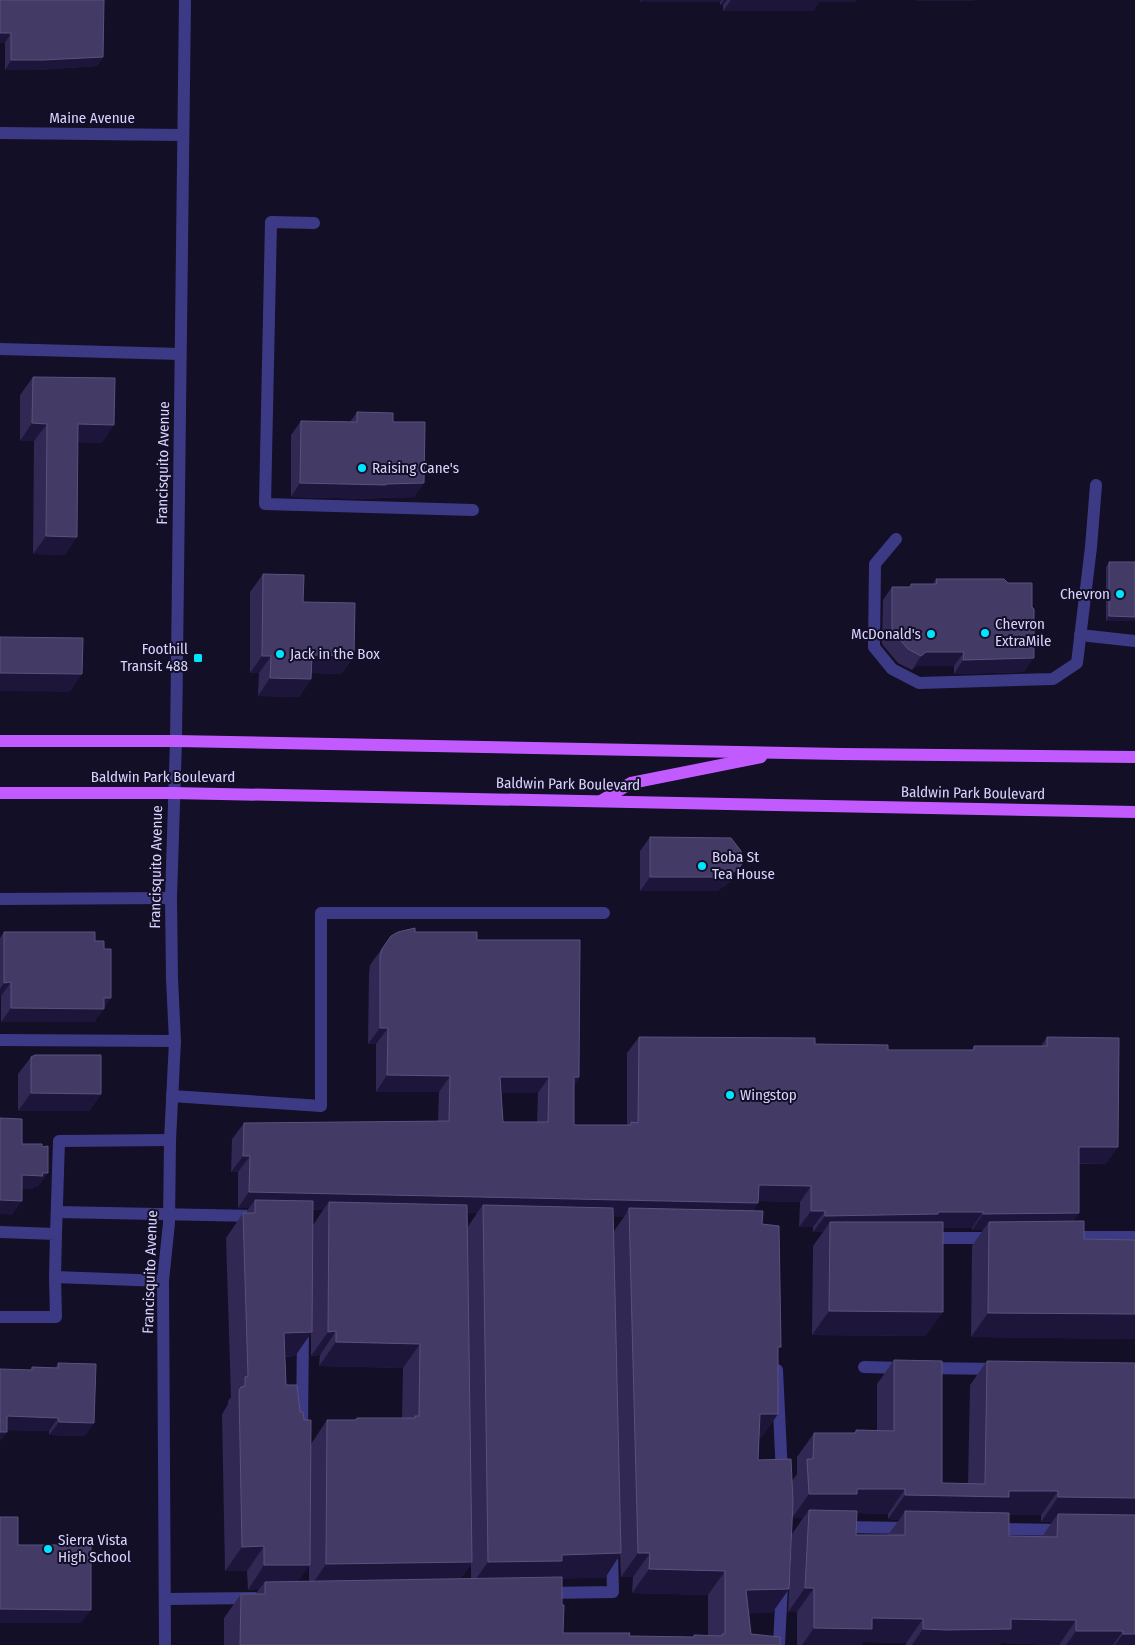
<svg xmlns="http://www.w3.org/2000/svg" width="1135" height="1645" font-family="'Fira Sans Condensed',sans-serif">
	<style>
		.lines { fill: none; stroke-linecap: round; stroke-linejoin: round }
		.minor { stroke: #3d3a85; stroke-width: 12 }
		.major { stroke: #c25bff; stroke-width: 12 }
		.wall { fill: #312854; fill-rule: evenodd }
		.shaded-wall { fill: #1d163a }
		.building { fill: #433a66; stroke: #5a527e; fill-rule: evenodd }
		.poi-dot { fill: #00e5ff; stroke: #130f26; stroke-width: 2 }
		.labels { text-anchor: middle; stroke-width: 4; stroke-linejoin: round; paint-order: stroke }
		.street-label { font-size: 15px; fill: #d9d4ff; stroke: #130f26 }
		.poi-label { font-size: 15px; fill: #d9d4ff; stroke: #130f26; text-anchor: start }
	</style>
	<rect width="100%" height="100%" fill="#130f26"/>
	<g class="lines">
		<!-- minor -->
		<g class="minor">
			<polyline points="0,133 183,135"/>
			<polyline points="314,223 271,222 265,504 473,510"/>
			<polyline points="0,349 180,354"/>
			<polyline points="896,539 875,564 874,647 892,669 919,683 1053,679 1077,663 1091,547 1096,485"/>
			<polyline points="1080,635 1135,641"/>
			<polyline points="0,899 171,898"/>
			<polyline points="0,1040 175,1041"/>
			<polyline points="172,1096 321,1106 321,913 604,913"/>
			<polyline points="57,1212 259,1216"/>
			<polyline points="0,1232 56,1234 55,1277"/>
			<polyline points="56,1234 59,1141 170,1140"/>
			<polyline points="1067,1237 1135,1237"/>
			<polyline points="927,1238 995,1238"/>
			<polyline points="0,1317 56,1317 55,1277 163,1281"/>
			<polyline points="864,1367 905,1368"/>
			<polyline points="925,1368 998,1369"/>
			<polyline points="777,1370 782,1475"/>
			<polyline points="302,1427 303,1330"/>
			<polyline points="840,1527 910,1528"/>
			<polyline points="993,1529 1063,1530"/>
			<polyline points="545,1593 613,1592 612,1551"/>
			<polyline points="165,1599 255,1598"/>
			<polyline points="165,1645 163,1281 169,1223 170,1140 175,1041 172,979 171,898 176,741 185,0"/>
			<polyline points="779,1645 782,1585"/>
		</g>
		<!-- major -->
		<g class="major">
			<polyline points="0,741 176,741 841,754 1135,757"/>
			<polyline points="0,793 173,793 1135,812"/>
			<polyline points="601,801 631,783 761,757"/>
		</g>
	</g>
	<!-- wall -->
	<g class="wall">
		<polygon points="0,0 103,57 97,66 37,70 5,70 5,43 0,43"/>
		<polygon points="640,0 856,0 855,2 819,2 813,11 723,11 723,5 720,5 720,2 640,2"/>
		<polygon points="33,377 102,443 78,442 65,555 33,554 34,441 20,441 20,395"/>
		<polygon points="357,412 393,422 414,497 377,498 376,499 291,497 291,435 301,421 350,422"/>
		<polygon points="1109,562 1135,562 1135,621 1106,621 1106,567"/>
		<polygon points="263,574 303,602 354,656 341,674 311,673 311,679 299,697 258,696 259,673 250,673 250,592"/>
		<polygon points="936,579 1024,672 954,674 954,666 917,666 912,670 898,663 882,644 883,600 892,587 909,587 911,584 933,584"/>
		<polygon points="650,837 731,881 717,891 640,891 640,851"/>
		<polygon points="4,932 95,941 104,949 111,998 94,1022 1,1022 1,996 0,996 0,938"/>
		<path d="M 415,932 L 477,940 L 579,1077 L 574,1085 L 574,1125 L 627,1125 L 627,1053 L 639,1037 L 815,1044 L 888,1050 L 972,1050 L 974,1046 L 1041,1046 L 1047,1037 L 1106,1164 L 1079,1164 L 1079,1213 L 1073,1221 L 1084,1239 L 1135,1240 L 1135,1339 L 971,1337 L 972,1246 L 983,1230 L 972,1230 L 972,1228 L 943,1228 L 926,1336 L 812,1335 L 813,1246 L 823,1232 L 813,1232 L 813,1227 L 799,1227 L 800,1202 L 758,1201 L 753,1211 L 762,1224 L 778,1351 L 778,1414 L 761,1438 L 759,1438 L 758,1460 L 792,1481 L 797,1474 L 797,1457 L 814,1433 L 854,1433 L 856,1430 L 877,1430 L 877,1384 L 894,1360 L 942,1483 L 968,1484 L 970,1385 L 987,1361 L 1135,1363 L 1135,1645 L 1059,1645 L 1001,1643 L 1000,1645 L 906,1645 L 906,1643 L 863,1642 L 861,1645 L 797,1645 L 797,1612 L 788,1612 L 792,1534 L 803,1518 L 792,1518 L 789,1589 L 772,1613 L 749,1613 L 751,1634 L 780,1645 L 224,1645 L 224,1618 L 241,1594 L 256,1594 L 259,1589 L 248,1590 L 247,1571 L 225,1571 L 222,1415 L 224,1411 L 228,1404 L 228,1401 L 231,1397 L 226,1238 L 243,1213 L 246,1213 L 249,1208 L 238,1208 L 238,1172 L 231,1172 L 232,1139 L 244,1123 L 438,1121 L 439,1092 L 376,1092 L 376,1044 L 368,1044 L 369,973 L 370,965 L 391,936 ZM 501,1093 L 538,1093 L 537,1122 L 503,1122 ZM 313,1210 L 323,1210 L 313,1225 ZM 467,1213 L 477,1213 L 467,1228 ZM 613,1216 L 624,1217 L 614,1231 ZM 311,1333 L 311,1356 L 320,1355 L 319,1366 L 403,1368 L 402,1418 L 357,1418 L 355,1420 L 327,1420 L 311,1444 L 300,1412 L 286,1385 L 285,1357 L 295,1356 ZM 857,1513 L 888,1514 L 888,1519 L 899,1520 L 888,1535 L 856,1535 ZM 1009,1515 L 1041,1515 L 1041,1522 L 1052,1522 L 1042,1537 L 1009,1536 ZM 620,1555 L 621,1577 L 633,1577 L 632,1593 L 708,1595 L 708,1636 L 694,1635 L 693,1637 L 629,1636 L 563,1633 L 562,1605 L 562,1578 L 605,1578 ZM 471,1564 L 471,1578 L 460,1579 ZM 309,1565 L 309,1581 L 298,1581 Z"/>
		<polygon points="31,1057 101,1094 89,1111 18,1111 18,1074"/>
		<polygon points="58,1363 85,1436 49,1435 49,1431 7,1430 0,1432 32,1367 55,1368"/>
	</g>
	<!-- shaded-wall -->
	<g class="shaded-wall">
		<polygon points="641,0 722,0 720,2 640,2"/>
		<polygon points="724,0 727,0 723,5 720,5"/>
		<polygon points="731,0 856,0 855,2 819,2 813,11 723,11"/>
		<polygon points="915,0 975,0 974,1 915,1"/>
		<polygon points="0,33 11,33 5,43 0,43"/>
		<polygon points="103,57 97,66 37,70 5,70 11,60"/>
		<polygon points="32,423 47,424 34,441 20,441"/>
		<polygon points="78,424 114,425 102,443 66,442"/>
		<polygon points="300,483 386,484 424,483 414,497 377,498 376,499 291,497"/>
		<polygon points="46,536 77,537 65,555 33,554"/>
		<polygon points="1109,616 1135,617 1135,621 1106,621"/>
		<polygon points="926,652 964,652 954,666 917,666 912,670 921,656"/>
		<polygon points="312,655 354,656 341,674 299,673"/>
		<polygon points="262,656 271,656 259,673 250,673"/>
		<polygon points="1034,658 1024,672 954,674 963,660"/>
		<polygon points="0,673 82,674 70,692 0,691"/>
		<polygon points="270,678 311,679 299,697 258,696"/>
		<polygon points="740,867 731,881 717,891 640,891 650,877"/>
		<polygon points="11,982 1,996 0,996 0,989 4,983"/>
		<polygon points="104,998 111,998 94,1022 1,1022 11,1008"/>
		<polygon points="380,1028 388,1028 376,1044 368,1044"/>
		<polygon points="387,1075 450,1076 439,1092 376,1092"/>
		<polygon points="500,1077 549,1077 538,1093 489,1093"/>
		<polygon points="574,1077 579,1077 568,1093"/>
		<polygon points="31,1093 101,1094 89,1111 18,1111"/>
		<polygon points="1079,1147 1118,1147 1106,1164 1068,1163"/>
		<polygon points="243,1156 250,1156 238,1172 231,1172"/>
		<polygon points="42,1173 48,1173 38,1187 35,1187 33,1189 13,1189 22,1175"/>
		<polygon points="759,1185 811,1186 800,1202 748,1201"/>
		<polygon points="249,1192 758,1203 747,1219 629,1208 624,1217 483,1213 483,1205 477,1213 329,1210 329,1202 323,1210 255,1208 255,1200 249,1208 238,1208"/>
		<polygon points="0,1200 22,1201 12,1215 0,1214"/>
		<polygon points="811,1211 825,1211 813,1227 799,1227"/>
		<polygon points="938,1212 983,1212 972,1228 928,1228 830,1222 823,1232 813,1232 825,1216"/>
		<polygon points="1079,1213 1067,1229 989,1222 983,1230 972,1230 983,1214"/>
		<polygon points="829,1311 943,1312 926,1336 812,1335"/>
		<polygon points="988,1313 1135,1314 1135,1339 971,1337"/>
		<polygon points="336,1331 320,1355 311,1356 328,1332"/>
		<polygon points="312,1332 295,1356 267,1358 284,1333"/>
		<polygon points="336,1342 420,1344 403,1368 319,1366"/>
		<polygon points="760,1414 778,1414 761,1438 743,1438"/>
		<polygon points="7,1416 58,1418 49,1431 0,1430"/>
		<polygon points="59,1422 94,1423 85,1436 49,1435"/>
		<polygon points="0,1432 7,1432 0,1442"/>
		<polygon points="857,1489 905,1489 888,1514 844,1513 809,1510 803,1518 792,1518 809,1494"/>
		<polygon points="1009,1491 1058,1491 1041,1515 996,1515 905,1511 899,1520 888,1519 905,1495"/>
		<polygon points="1058,1497 1135,1498 1135,1523 1058,1514 1052,1522 1041,1522"/>
		<polygon points="264,1546 247,1571 225,1571 242,1547"/>
		<polygon points="621,1553 605,1578 549,1579 471,1586 488,1562 562,1555"/>
		<polygon points="638,1553 650,1553 633,1577 621,1577"/>
		<polygon points="472,1562 455,1586 309,1589 326,1564"/>
		<polygon points="264,1565 310,1565 293,1589 265,1582 259,1589 248,1590"/>
		<polygon points="649,1569 725,1571 708,1595 632,1593"/>
		<polygon points="805,1588 814,1588 797,1612 788,1612"/>
		<polygon points="789,1589 772,1613 730,1614 746,1590"/>
		<polygon points="0,1609 91,1610 81,1623 0,1623"/>
		<polygon points="872,1618 923,1619 906,1643 863,1642 861,1645 802,1645 814,1628"/>
		<polygon points="1011,1619 1076,1620 1059,1645 1001,1643 1000,1645 912,1645 923,1629"/>
		<polygon points="1076,1631 1123,1631 1113,1645 1066,1645"/>
		<polygon points="1123,1634 1135,1634 1135,1645 1115,1645"/>
	</g>
	<!-- building -->
	<g class="building">
		<polygon points="0,0 104,0 103,57 43,60 11,60 11,33 0,33"/>
		<polygon points="33,377 115,378 114,425 78,424 77,537 46,536 47,424 32,423"/>
		<polygon points="357,412 393,413 393,422 425,422 424,483 386,484 386,485 300,483 301,421 357,422"/>
		<polygon points="1109,562 1135,562 1135,617 1109,616"/>
		<polygon points="263,574 304,575 303,602 355,603 354,656 312,655 311,679 270,678 271,656 262,656"/>
		<polygon points="936,579 1004,579 1008,583 1032,583 1032,607 1034,609 1034,658 963,660 964,652 926,652 921,656 908,649 892,630 892,587 911,587 911,584 937,584"/>
		<polygon points="0,637 83,638 82,674 0,673"/>
		<polygon points="650,837 731,838 741,851 743,861 740,867 727,877 650,877"/>
		<path d="M 415,928 L 415,932 L 477,932 L 477,940 L 580,940 L 579,1077 L 574,1077 L 574,1125 L 631,1125 L 631,1122 L 638,1123 L 639,1037 L 815,1038 L 815,1044 L 888,1045 L 888,1050 L 974,1050 L 974,1046 L 1047,1046 L 1047,1037 L 1119,1038 L 1118,1147 L 1079,1147 L 1079,1213 L 983,1214 L 983,1212 L 938,1212 L 938,1214 L 825,1216 L 825,1211 L 811,1211 L 811,1186 L 759,1185 L 758,1203 L 249,1192 L 250,1156 L 243,1156 L 244,1123 L 449,1121 L 450,1076 L 387,1075 L 388,1028 L 380,1028 L 380,956 L 382,949 L 391,936 L 398,932 ZM 500,1077 L 549,1077 L 548,1122 L 503,1122 Z"/>
		<polygon points="4,932 95,932 95,941 104,941 104,949 111,949 111,998 104,998 104,1009 11,1008 11,982 4,983"/>
		<polygon points="35,1055 101,1055 101,1094 31,1093 31,1057"/>
		<polygon points="0,1118 22,1119 22,1144 42,1144 42,1147 48,1146 48,1173 42,1173 43,1176 22,1175 22,1201 0,1200"/>
		<polygon points="255,1200 313,1201 312,1332 284,1333 286,1385 297,1385 300,1412 303,1412 304,1420 311,1420 310,1565 264,1565 264,1546 242,1547 239,1390 241,1387 245,1386 245,1377 248,1376 243,1213 255,1213"/>
		<polygon points="329,1202 467,1205 472,1562 326,1564 327,1420 356,1420 357,1418 415,1418 415,1416 419,1416 420,1344 336,1342 336,1331 328,1332"/>
		<polygon points="483,1205 613,1208 621,1553 562,1555 562,1561 488,1562"/>
		<polygon points="629,1208 763,1211 762,1224 779,1226 781,1347 778,1347 778,1414 760,1414 758,1460 791,1459 793,1502 789,1589 746,1590 751,1634 780,1637 780,1645 240,1645 241,1594 265,1594 265,1582 562,1577 562,1605 564,1605 563,1633 630,1633 629,1636 694,1637 694,1635 722,1636 722,1634 725,1634 725,1571 649,1569 650,1553 638,1553"/>
		<polygon points="1084,1221 1084,1239 1135,1240 1135,1314 988,1313 989,1222"/>
		<polygon points="830,1222 943,1222 943,1312 829,1311"/>
		<polygon points="894,1360 942,1361 942,1483 985,1484 987,1361 1135,1363 1135,1498 1058,1497 1058,1491 1009,1491 1009,1497 905,1495 905,1489 857,1489 857,1494 809,1494 807,1459 813,1459 814,1433 856,1433 856,1430 894,1431"/>
		<polygon points="58,1363 96,1364 94,1423 59,1422 58,1418 7,1416 7,1432 0,1432 0,1369 32,1370 32,1367 59,1368"/>
		<polygon points="809,1510 857,1511 856,1535 905,1535 905,1511 1009,1513 1009,1536 1057,1537 1058,1514 1135,1515 1135,1634 1123,1634 1123,1631 1076,1631 1076,1620 1056,1620 1011,1619 1011,1629 947,1630 923,1629 923,1619 872,1618 872,1629 814,1628 814,1588 805,1588"/>
		<polygon points="0,1517 18,1517 18,1545 91,1545 91,1610 0,1609"/>
	</g>
	<!-- markers -->
	<g class="poi-dot">
		<circle cx="362" cy="468" r="5"/>
		<circle cx="1120" cy="594" r="5"/>
		<circle cx="985" cy="633" r="5"/>
		<circle cx="931" cy="634" r="5"/>
		<circle cx="280" cy="654" r="5"/>
		<rect x="193" y="653" width="10" height="10" rx="2.5"/>
		<circle cx="702" cy="866" r="5"/>
		<circle cx="730" cy="1095" r="5"/>
		<circle cx="48" cy="1549" r="5"/>
	</g>
	<g class="labels">
		<!-- street labels -->
		<g class="street-label">
			<text x="92" y="123">Maine Avenue</text>
			<text transform="translate(163 463) rotate(-89)" y="5">Francisquito Avenue</text>
			<text x="163" y="782">Baldwin Park Boulevard</text>
			<text transform="translate(568 784) rotate(1)" y="5">Baldwin Park Boulevard</text>
			<text transform="translate(973 793) rotate(1)" y="5">Baldwin Park Boulevard</text>
			<text transform="translate(156 867) rotate(-89)" y="5">Francisquito Avenue</text>
			<text transform="translate(150 1272) rotate(-88)" y="5">Francisquito Avenue</text>
		</g>
		<!-- poi labels -->
		<g class="poi-label">
			<text x="372" y="473">Raising Cane's</text>
			<text x="1110" y="599" text-anchor="end">Chevron</text>
			<text x="995" y="629">Chevron<tspan x="995" dy="17">ExtraMile</tspan></text>
			<text x="921" y="639" text-anchor="end">McDonald's</text>
			<text x="188" y="654" text-anchor="end">Foothill<tspan x="188" dy="17">Transit 488</tspan></text>
			<text x="290" y="659">Jack in the Box</text>
			<text x="712" y="862">Boba St<tspan x="712" dy="17">Tea House</tspan></text>
			<text x="740" y="1100">Wingstop</text>
			<text x="58" y="1545">Sierra Vista<tspan x="58" dy="17">High School</tspan></text>
		</g>
	</g>
</svg>
